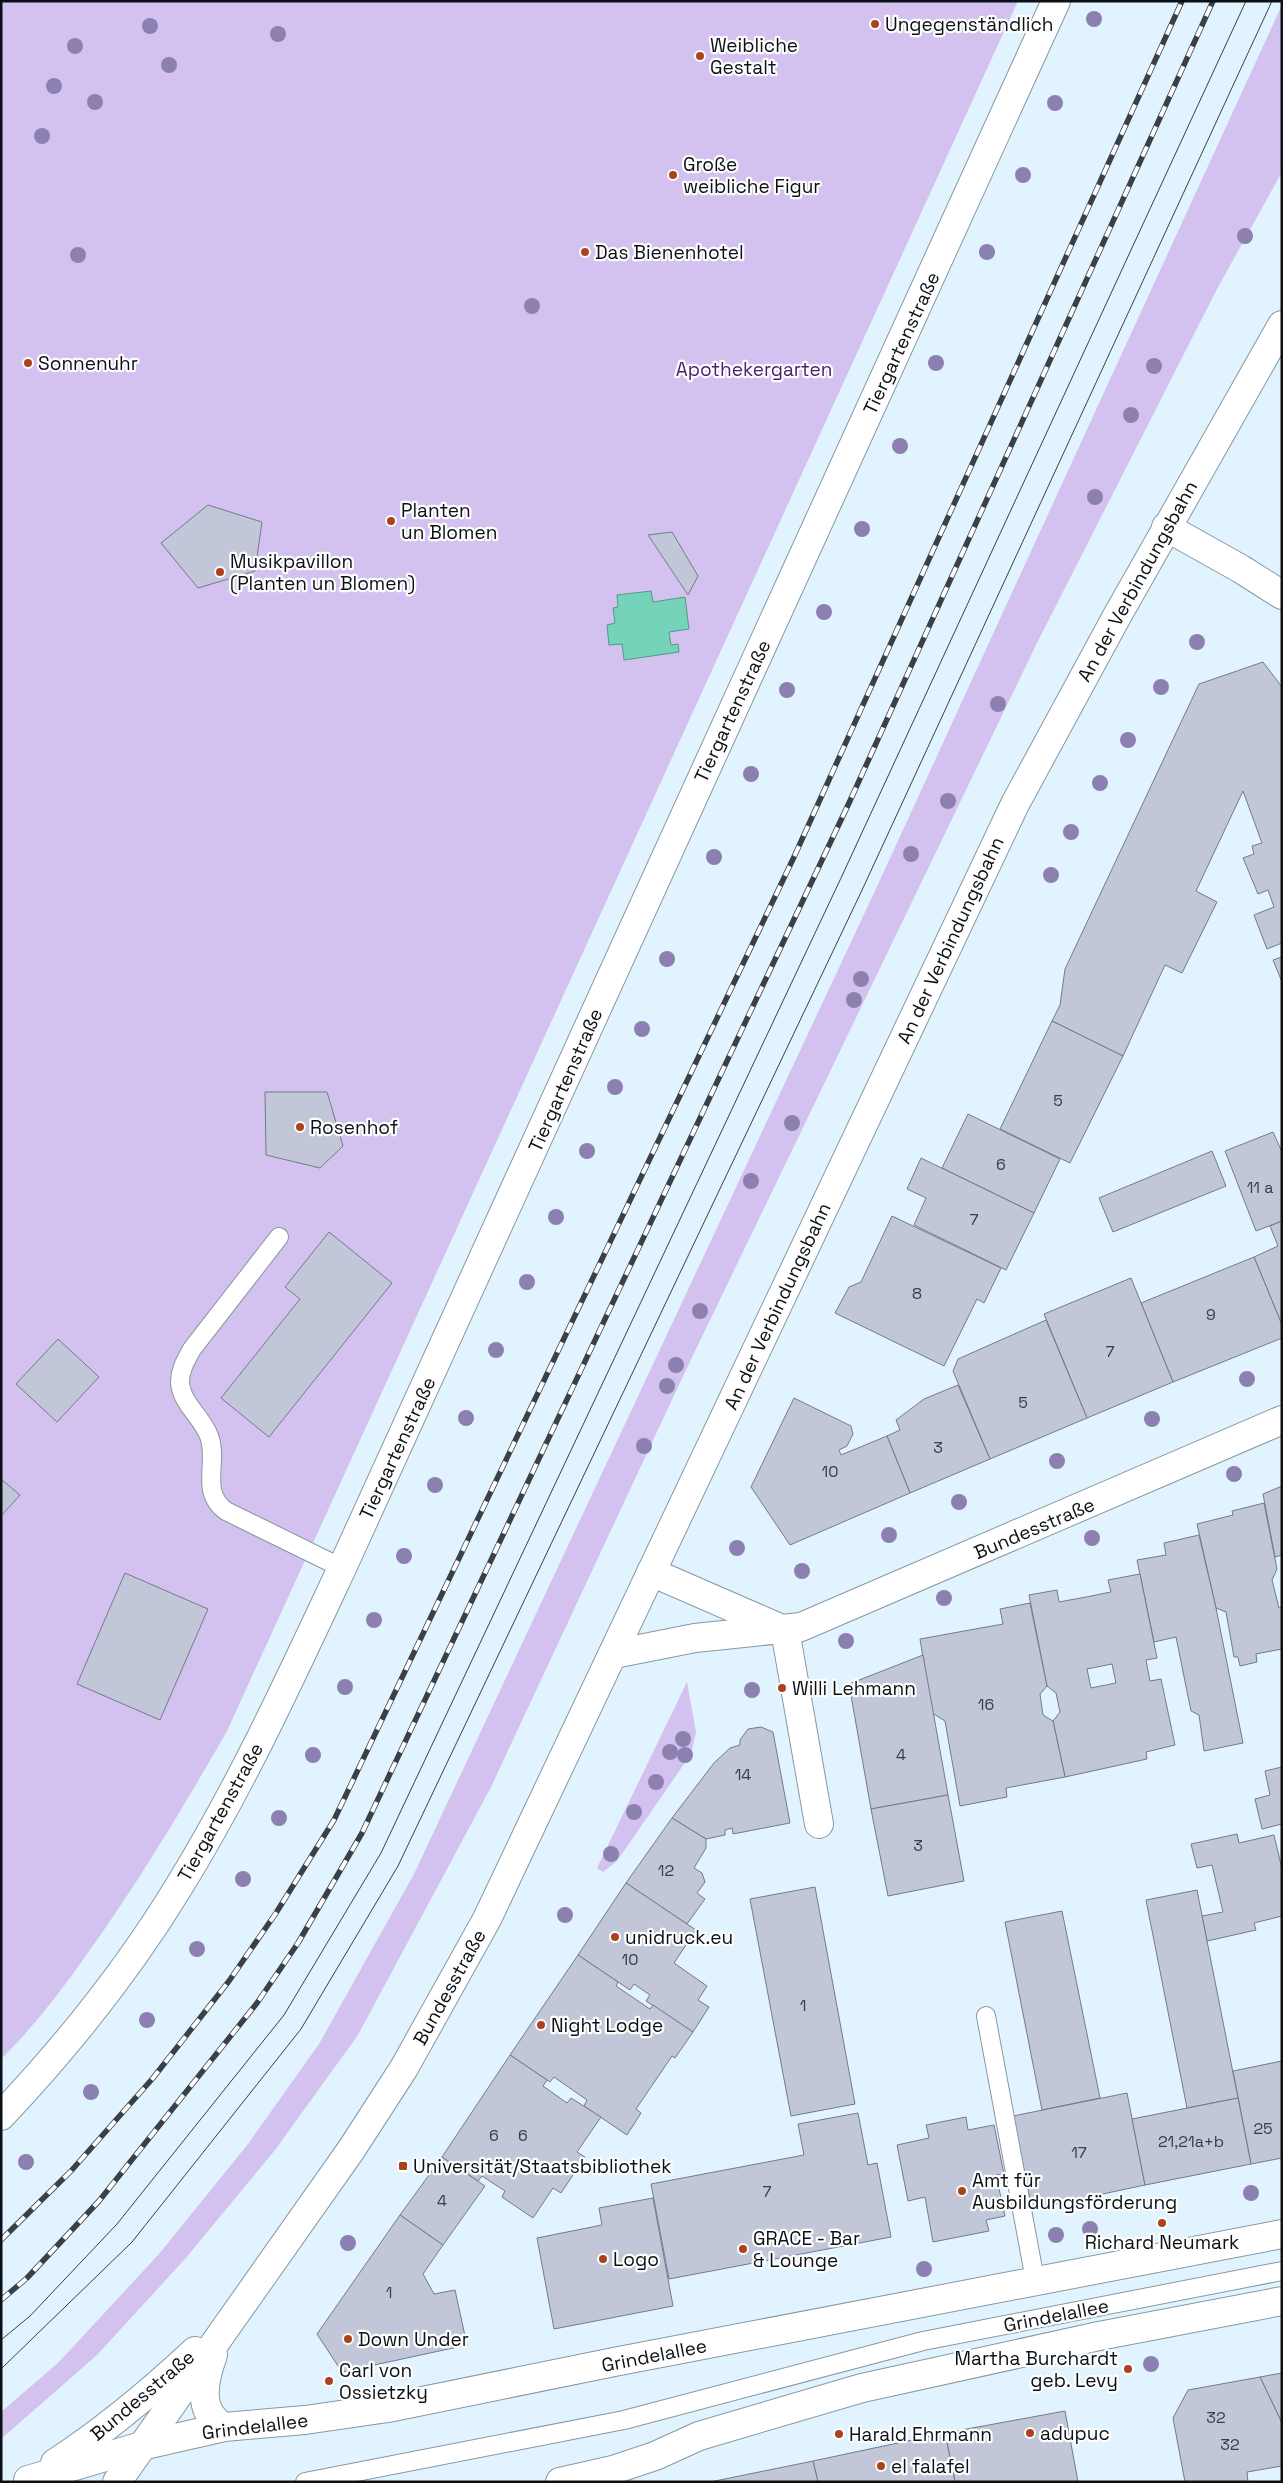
<svg xmlns="http://www.w3.org/2000/svg" width="1283" height="2483" font-family="'Space Grotesk',sans-serif">
	<style>
		.green { fill: #d3c1f0 }
		.water { fill: #74d3b8; stroke: #549887 }
		.building { fill: #c1c7d8; stroke: #757a8a; fill-rule: evenodd }
		.lines { fill: none; stroke-linecap: round; stroke-linejoin: round }
		.lane-casing { stroke: #8798a3; stroke-width: 20 }
		.street-casing { stroke: #8798a3; stroke-width: 30 }
		.secondary-casing { stroke: #8798a3; stroke-width: 30 }
		.primary-casing { stroke: #8798a3; stroke-width: 30 }
		.lane { stroke: #fff; stroke-width: 18 }
		.street { stroke: #fff; stroke-width: 28 }
		.secondary { stroke: #fff; stroke-width: 28 }
		.primary { stroke: #fff; stroke-width: 28 }
		.tram { stroke: #394147; stroke-width: 1 }
		.rail-casing { stroke: #394147; stroke-width: 5.5 }
		.rail { stroke: #fdfdfd; stroke-width: 4; stroke-dasharray: 11; stroke-linecap: butt }
		.tree { fill: #8c80b0 }
		.poi-dot { fill: #a9421d; stroke: #fdfdfd; stroke-width: 2 }
		.labels { text-anchor: middle; stroke-width: 4.5; stroke-linejoin: round; paint-order: stroke }
		.number-label { font-size: 16px; fill: #383e45 }
		.poi-label { font-size: 19px; fill: #0a1014; stroke: #fdfdfd; text-anchor: start }
		.street-label { font-size: 19px; fill: #0a1014; stroke: #fdfdfd }
		.park-label { font-size: 19px; fill: #472270; stroke: #fdfdfd }
	</style>
	<rect width="100%" height="100%" fill="#e1f3ff"/>
	<!-- green -->
	<g class="green">
		<path d="M 1,1 L 1018,1 L 227,1731 C 187,1801 145,1871 99,1937 C 69,1980 38,2023 1,2059 Z"/>
		<polygon points="1282,5 1282,172 1217,289 1036,645 684,1374 491,1787 358,2035 275,2150 185,2259 97,2355 1,2439 1,2412 58,2363 159,2254 248,2144 319,2044 414,1874 874,893"/>
		<polygon points="687,1682 696,1732 691,1754 617,1861 603,1872 597,1868"/>
	</g>
	<!-- water -->
	<polygon class="water" points="651,591 653,602 685,597 689,629 669,632 671,645 678,644 679,652 624,660 622,644 609,645 607,625 615,623 613,608 618,607 617,595"/>
	<!-- building -->
	<g class="building">
		<polygon points="208,505 262,522 255,571 198,588 161,543"/>
		<polygon points="672,532 698,576 688,595 648,535"/>
		<polygon points="1263,662 1282,687 1282,943 1267,949 1254,915 1274,907 1268,890 1258,894 1243,858 1254,854 1252,846 1262,843 1243,791 1196,891 1217,902 1182,973 1165,965 1123,1056 1052,1021 1060,1005 1065,969 1199,684"/>
		<polygon points="1282,957 1282,982 1273,960"/>
		<polygon points="1052,1021 1123,1056 1070,1163 1000,1129"/>
		<polygon points="265,1092 327,1092 343,1146 320,1168 266,1155"/>
		<polygon points="968,1114 1060,1159 1034,1213 942,1168"/>
		<polygon points="1273,1132 1282,1152 1282,1221 1256,1231 1225,1151"/>
		<polygon points="1212,1151 1226,1186 1113,1232 1099,1198"/>
		<polygon points="921,1158 1034,1213 1006,1270 914,1225 926,1198 907,1189"/>
		<polygon points="892,1216 1001,1268 984,1303 977,1299 944,1366 835,1313 849,1287 861,1282"/>
		<polygon points="1282,1221 1282,1325 1254,1257 1278,1246 1270,1226"/>
		<polygon points="329,1232 392,1283 269,1437 221,1398 300,1299 285,1287"/>
		<polygon points="1254,1257 1282,1325 1282,1338 1173,1382 1141,1303"/>
		<polygon points="1131,1278 1173,1382 1087,1418 1044,1314"/>
		<polygon points="1046,1320 1087,1418 990,1459 953,1371 958,1359"/>
		<polygon points="58,1339 99,1377 57,1422 16,1384"/>
		<polygon points="958,1385 990,1459 910,1493 887,1436 900,1430 896,1420 924,1399"/>
		<polygon points="794,1398 851,1426 853,1434 847,1446 839,1450 841,1455 887,1436 910,1493 790,1545 751,1487"/>
		<polygon points="1,1479 20,1495 1,1516"/>
		<polygon points="1282,1486 1282,1555 1275,1557 1263,1494"/>
		<polygon points="1264,1503 1277,1569 1272,1580 1279,1608 1282,1607 1282,1649 1256,1654 1257,1662 1240,1666 1238,1657 1234,1657 1226,1612 1216,1608 1197,1524 1233,1515 1232,1511"/>
		<polygon points="1199,1535 1216,1608 1243,1743 1204,1751 1199,1715 1191,1711 1176,1637 1154,1642 1137,1560 1166,1555 1164,1543"/>
		<polygon points="125,1573 208,1609 160,1720 77,1684"/>
		<path d="M 1140,1574 L 1157,1658 L 1146,1660 L 1150,1681 L 1161,1679 L 1175,1745 L 1146,1752 L 1147,1759 L 1065,1777 L 1053,1721 L 1060,1712 L 1056,1693 L 1047,1686 L 1029,1595 L 1057,1590 L 1059,1602 L 1086,1597 L 1111,1592 L 1108,1580 ZM 1112,1664 L 1116,1683 L 1091,1688 L 1087,1669 Z"/>
		<polygon points="1030,1603 1047,1686 1040,1694 1043,1715 1053,1721 1065,1777 1006,1788 1007,1797 960,1806 945,1721 932,1713 920,1639 1003,1624 1000,1609"/>
		<polygon points="923,1655 948,1795 871,1809 849,1684"/>
		<polygon points="761,1727 773,1732 790,1823 733,1834 732,1828 725,1830 725,1835 706,1839 672,1818 714,1763 730,1748 740,1745 740,1740 748,1729"/>
		<polygon points="1282,1767 1282,1824 1262,1829 1255,1799 1270,1795 1265,1771"/>
		<polygon points="948,1795 964,1881 888,1896 871,1809"/>
		<polygon points="672,1818 706,1839 706,1848 694,1868 702,1873 705,1882 697,1893 705,1899 687,1924 626,1883"/>
		<polygon points="1237,1834 1239,1843 1274,1835 1282,1869 1282,1916 1254,1923 1256,1930 1207,1941 1202,1916 1223,1912 1212,1865 1197,1868 1191,1844"/>
		<polygon points="626,1883 696,1930 674,1963 707,1986 698,2000 709,2007 693,2032 646,2001 650,1995 634,1984 630,1990 578,1955"/>
		<polygon points="815,1887 855,2104 791,2116 750,1899"/>
		<polygon points="1197,1890 1238,2098 1187,2108 1146,1900"/>
		<polygon points="1062,1911 1100,2098 1042,2110 1005,1922"/>
		<polygon points="578,1955 618,1982 616,1986 650,2009 653,2005 693,2032 675,2058 672,2056 636,2109 641,2113 627,2135 584,2106 587,2100 554,2077 550,2082 510,2055"/>
		<polygon points="510,2055 547,2080 543,2086 567,2103 571,2098 601,2117 577,2152 585,2157 561,2193 553,2188 533,2218 502,2197 505,2191 482,2176 478,2181 442,2157"/>
		<polygon points="1282,2061 1282,2158 1251,2164 1233,2071"/>
		<polygon points="1127,2093 1145,2185 1032,2209 1013,2116"/>
		<polygon points="1238,2098 1251,2164 1145,2185 1132,2119"/>
		<polygon points="858,2113 868,2165 877,2163 891,2237 669,2279 651,2184 804,2155 798,2124"/>
		<polygon points="966,2117 968,2130 994,2125 1004,2174 996,2175 1005,2216 986,2220 989,2231 933,2242 925,2197 908,2201 897,2145 929,2138 926,2125"/>
		<polygon points="442,2157 485,2186 443,2245 400,2215"/>
		<polygon points="653,2198 673,2306 554,2329 537,2238 602,2225 599,2208"/>
		<polygon points="400,2215 443,2245 423,2274 434,2294 455,2290 467,2345 342,2372 317,2334"/>
		<polygon points="1282,2373 1282,2423 1260,2377"/>
		<polygon points="1260,2377 1282,2423 1282,2466 1247,2472 1248,2482 1185,2482 1173,2418 1188,2390"/>
		<polygon points="1065,2411 1078,2482 955,2482 945,2433"/>
		<polygon points="945,2433 955,2482 818,2482 813,2461"/>
		<polygon points="813,2461 818,2482 710,2482"/>
	</g>
	<g class="lines">
		<defs>
			<g id="lane">
				<path d="M 279,1237 L 192,1349 C 186,1360 180,1369 180,1382 C 181,1403 202,1417 209,1436 C 219,1462 199,1492 226,1511 L 342,1568"/>
				<polyline points="986,2016 1035,2280"/>
				<polyline points="305,2482 624,2420 923,2341 1282,2271"/>
			</g>
			<g id="street">
				<polyline points="1166,527 1241,569 1282,595"/>
				<polyline points="785,1630 819,1824"/>
				<path d="M 1,2116 C 67,2046 128,1970 178,1888 C 241,1786 291,1677 342,1568 L 1056,1"/>
			</g>
			<g id="secondary">
				<polyline points="651,1572 782,1629"/>
				<polyline points="614,1654 695,1638 801,1627 1282,1420"/>
			</g>
			<g id="primary">
				<path d="M 213,2355 C 204,2380 196,2412 224,2427"/>
				<path d="M 55,2463 C 106,2430 151,2392 195,2351"/>
				<polyline points="28,2480 145,2445 224,2427 305,2420 388,2408 614,2362 1282,2234"/>
				<polyline points="117,2482 351,2150 404,2068 487,1919 1015,804 1117,616 1282,325"/>
				<polyline points="560,2482 613,2470 655,2456 699,2436 862,2388 1099,2336 1282,2301"/>
			</g>
		</defs>
		<!-- lane casing -->
		<use href="#lane" class="lane-casing"/>
		<!-- street casing -->
		<use href="#street" class="street-casing"/>
		<!-- secondary casing -->
		<use href="#secondary" class="secondary-casing"/>
		<!-- primary casing -->
		<use href="#primary" class="primary-casing"/>
		<!-- lane -->
		<use href="#lane" class="lane"/>
		<!-- street -->
		<use href="#street" class="street"/>
		<!-- secondary -->
		<use href="#secondary" class="secondary"/>
		<!-- primary -->
		<use href="#primary" class="primary"/>
		<!-- tram -->
		<g class="tram">
			<polyline points="1,2340 30,2316 117,2224 284,2015 381,1853 841,878 1246,1"/>
			<polyline points="1,2369 132,2242 301,2029 398,1866 863,888 1272,1"/>
		</g>
		<defs>
			<g id="rail">
				<polyline points="1,2240 71,2171 153,2078 229,1981 276,1913 334,1820 794,857 1182,1"/>
				<polyline points="1,2300 27,2278 99,2201 257,2003 298,1943 362,1833 849,803 1213,1"/>
			</g>
		</defs>
		<!-- rail casing -->
		<use href="#rail" class="rail-casing"/>
		<!-- rail -->
		<use href="#rail" class="rail"/>
	</g>
	<!-- trees -->
	<g class="tree">
		<circle cx="1094" cy="19" r="8"/>
		<circle cx="150" cy="26" r="8"/>
		<circle cx="278" cy="34" r="8"/>
		<circle cx="75" cy="46" r="8"/>
		<circle cx="169" cy="65" r="8"/>
		<circle cx="54" cy="86" r="8"/>
		<circle cx="95" cy="102" r="8"/>
		<circle cx="1055" cy="103" r="8"/>
		<circle cx="42" cy="136" r="8"/>
		<circle cx="1023" cy="175" r="8"/>
		<circle cx="1245" cy="236" r="8"/>
		<circle cx="987" cy="252" r="8"/>
		<circle cx="78" cy="255" r="8"/>
		<circle cx="532" cy="306" r="8"/>
		<circle cx="936" cy="363" r="8"/>
		<circle cx="1154" cy="366" r="8"/>
		<circle cx="1131" cy="415" r="8"/>
		<circle cx="900" cy="446" r="8"/>
		<circle cx="1095" cy="497" r="8"/>
		<circle cx="862" cy="529" r="8"/>
		<circle cx="824" cy="612" r="8"/>
		<circle cx="1197" cy="642" r="8"/>
		<circle cx="1161" cy="687" r="8"/>
		<circle cx="787" cy="690" r="8"/>
		<circle cx="998" cy="704" r="8"/>
		<circle cx="1128" cy="740" r="8"/>
		<circle cx="751" cy="774" r="8"/>
		<circle cx="1100" cy="783" r="8"/>
		<circle cx="948" cy="801" r="8"/>
		<circle cx="1071" cy="832" r="8"/>
		<circle cx="911" cy="854" r="8"/>
		<circle cx="714" cy="857" r="8"/>
		<circle cx="1051" cy="875" r="8"/>
		<circle cx="667" cy="959" r="8"/>
		<circle cx="861" cy="979" r="8"/>
		<circle cx="854" cy="1000" r="8"/>
		<circle cx="642" cy="1029" r="8"/>
		<circle cx="615" cy="1087" r="8"/>
		<circle cx="792" cy="1123" r="8"/>
		<circle cx="587" cy="1151" r="8"/>
		<circle cx="751" cy="1181" r="8"/>
		<circle cx="556" cy="1217" r="8"/>
		<circle cx="527" cy="1282" r="8"/>
		<circle cx="700" cy="1311" r="8"/>
		<circle cx="496" cy="1350" r="8"/>
		<circle cx="676" cy="1365" r="8"/>
		<circle cx="1247" cy="1379" r="8"/>
		<circle cx="667" cy="1386" r="8"/>
		<circle cx="466" cy="1418" r="8"/>
		<circle cx="1152" cy="1419" r="8"/>
		<circle cx="644" cy="1446" r="8"/>
		<circle cx="1057" cy="1461" r="8"/>
		<circle cx="1234" cy="1474" r="8"/>
		<circle cx="435" cy="1485" r="8"/>
		<circle cx="959" cy="1502" r="8"/>
		<circle cx="889" cy="1535" r="8"/>
		<circle cx="1092" cy="1538" r="8"/>
		<circle cx="737" cy="1548" r="8"/>
		<circle cx="404" cy="1556" r="8"/>
		<circle cx="802" cy="1571" r="8"/>
		<circle cx="944" cy="1598" r="8"/>
		<circle cx="374" cy="1620" r="8"/>
		<circle cx="846" cy="1641" r="8"/>
		<circle cx="345" cy="1687" r="8"/>
		<circle cx="752" cy="1690" r="8"/>
		<circle cx="683" cy="1739" r="8"/>
		<circle cx="670" cy="1752" r="8"/>
		<circle cx="313" cy="1755" r="8"/>
		<circle cx="685" cy="1755" r="8"/>
		<circle cx="656" cy="1782" r="8"/>
		<circle cx="634" cy="1812" r="8"/>
		<circle cx="279" cy="1818" r="8"/>
		<circle cx="611" cy="1854" r="8"/>
		<circle cx="243" cy="1879" r="8"/>
		<circle cx="565" cy="1915" r="8"/>
		<circle cx="197" cy="1949" r="8"/>
		<circle cx="147" cy="2020" r="8"/>
		<circle cx="91" cy="2092" r="8"/>
		<circle cx="26" cy="2162" r="8"/>
		<circle cx="1251" cy="2193" r="8"/>
		<circle cx="1090" cy="2229" r="8"/>
		<circle cx="1056" cy="2235" r="8"/>
		<circle cx="348" cy="2243" r="8"/>
		<circle cx="924" cy="2269" r="8"/>
		<circle cx="1151" cy="2364" r="8"/>
	</g>
	<!-- markers -->
	<g class="poi-dot">
		<circle cx="875" cy="24" r="5"/>
		<circle cx="700" cy="56" r="5"/>
		<circle cx="673" cy="175" r="5"/>
		<circle cx="585" cy="252" r="5"/>
		<circle cx="28" cy="363" r="5"/>
		<circle cx="391" cy="521" r="5"/>
		<circle cx="220" cy="572" r="5"/>
		<circle cx="300" cy="1127" r="5"/>
		<circle cx="782" cy="1688" r="5"/>
		<circle cx="615" cy="1937" r="5"/>
		<circle cx="541" cy="2025" r="5"/>
		<rect x="398" y="2161" width="10" height="10" rx="2.5"/>
		<circle cx="962" cy="2191" r="5"/>
		<circle cx="1162" cy="2223" r="5"/>
		<circle cx="743" cy="2249" r="5"/>
		<circle cx="603" cy="2259" r="5"/>
		<circle cx="348" cy="2339" r="5"/>
		<circle cx="1128" cy="2369" r="5"/>
		<circle cx="329" cy="2381" r="5"/>
		<circle cx="1030" cy="2433" r="5"/>
		<circle cx="839" cy="2434" r="5"/>
		<circle cx="881" cy="2466" r="5"/>
	</g>
	<g class="labels">
		<!-- number labels -->
		<g class="number-label">
			<text x="1058" y="1106">5</text>
			<text x="1001" y="1170">6</text>
			<text x="1260" y="1193">11 a</text>
			<text x="974" y="1225">7</text>
			<text x="917" y="1299">8</text>
			<text x="1211" y="1320">9</text>
			<text x="1110" y="1357">7</text>
			<text x="1023" y="1408">5</text>
			<text x="938" y="1453">3</text>
			<text x="830" y="1477">10</text>
			<text x="986" y="1710">16</text>
			<text x="901" y="1760">4</text>
			<text x="743" y="1780">14</text>
			<text x="918" y="1851">3</text>
			<text x="666" y="1876">12</text>
			<text x="630" y="1965">10</text>
			<text x="803" y="2011">1</text>
			<text x="1263" y="2134">25</text>
			<text x="494" y="2141">6</text>
			<text x="523" y="2141">6</text>
			<text x="1191" y="2147">21,21a+b</text>
			<text x="1079" y="2158">17</text>
			<text x="767" y="2197">7</text>
			<text x="442" y="2206">4</text>
			<text x="389" y="2298">1</text>
			<text x="1216" y="2423">32</text>
			<text x="1230" y="2450">32</text>
		</g>
		<!-- poi labels -->
		<g class="poi-label">
			<text x="885" y="31">Ungegenständlich</text>
			<text x="710" y="52">Weibliche<tspan x="710" dy="22">Gestalt</tspan></text>
			<text x="683" y="171">Große<tspan x="683" dy="22">weibliche Figur</tspan></text>
			<text x="595" y="259">Das Bienenhotel</text>
			<text x="38" y="370">Sonnenuhr</text>
			<text x="401" y="517">Planten<tspan x="401" dy="22">un Blomen</tspan></text>
			<text x="230" y="568">Musikpavillon<tspan x="230" dy="22">(Planten un Blomen)</tspan></text>
			<text x="310" y="1134">Rosenhof</text>
			<text x="792" y="1695">Willi Lehmann</text>
			<text x="625" y="1944">unidruck.eu</text>
			<text x="551" y="2032">Night Lodge</text>
			<text x="413" y="2173">Universität/Staatsbibliothek</text>
			<text x="972" y="2187">Amt für<tspan x="972" dy="22">Ausbildungsförderung</tspan></text>
			<text x="753" y="2245">GRACE - Bar<tspan x="753" dy="22">&amp; Lounge</tspan></text>
			<text x="1162" y="2249" text-anchor="middle">Richard Neumark</text>
			<text x="613" y="2266">Logo</text>
			<text x="358" y="2346">Down Under</text>
			<text x="1118" y="2365" text-anchor="end">Martha Burchardt<tspan x="1118" dy="22">geb. Levy</tspan></text>
			<text x="339" y="2377">Carl von<tspan x="339" dy="22">Ossietzky</tspan></text>
			<text x="1040" y="2440">adupuc</text>
			<text x="849" y="2441">Harald Ehrmann</text>
			<text x="891" y="2473">el falafel</text>
		</g>
		<!-- street labels -->
		<g class="street-label">
			<text transform="translate(901 343) rotate(-65)" y="7">Tiergartenstraße</text>
			<text transform="translate(1137 581) rotate(-61)" y="7">An der Verbindungsbahn</text>
			<text transform="translate(732 711) rotate(-65)" y="7">Tiergartenstraße</text>
			<text transform="translate(950 940) rotate(-65)" y="7">An der Verbindungsbahn</text>
			<text transform="translate(565 1080) rotate(-66)" y="7">Tiergartenstraße</text>
			<text transform="translate(777 1306) rotate(-65)" y="7">An der Verbindungsbahn</text>
			<text transform="translate(397 1448) rotate(-65)" y="7">Tiergartenstraße</text>
			<text transform="translate(1034 1528) rotate(-23)" y="7">Bundesstraße</text>
			<text transform="translate(220 1812) rotate(-61)" y="7">Tiergartenstraße</text>
			<text transform="translate(449 1987) rotate(-61)" y="7">Bundesstraße</text>
			<text transform="translate(1056 2315) rotate(-11)" y="7">Grindelallee</text>
			<text transform="translate(654 2355) rotate(-11)" y="7">Grindelallee</text>
			<text transform="translate(142 2395) rotate(-40)" y="7">Bundesstraße</text>
			<text transform="translate(255 2426) rotate(-7)" y="7">Grindelallee</text>
		</g>
		<!-- park labels -->
		<g class="park-label">
			<text x="754" y="376">Apothekergarten</text>
		</g>
	</g>
	<!-- border -->
	<rect width="1283" height="2483" fill="none" stroke="#0a1014" stroke-width="5"/>
</svg>
